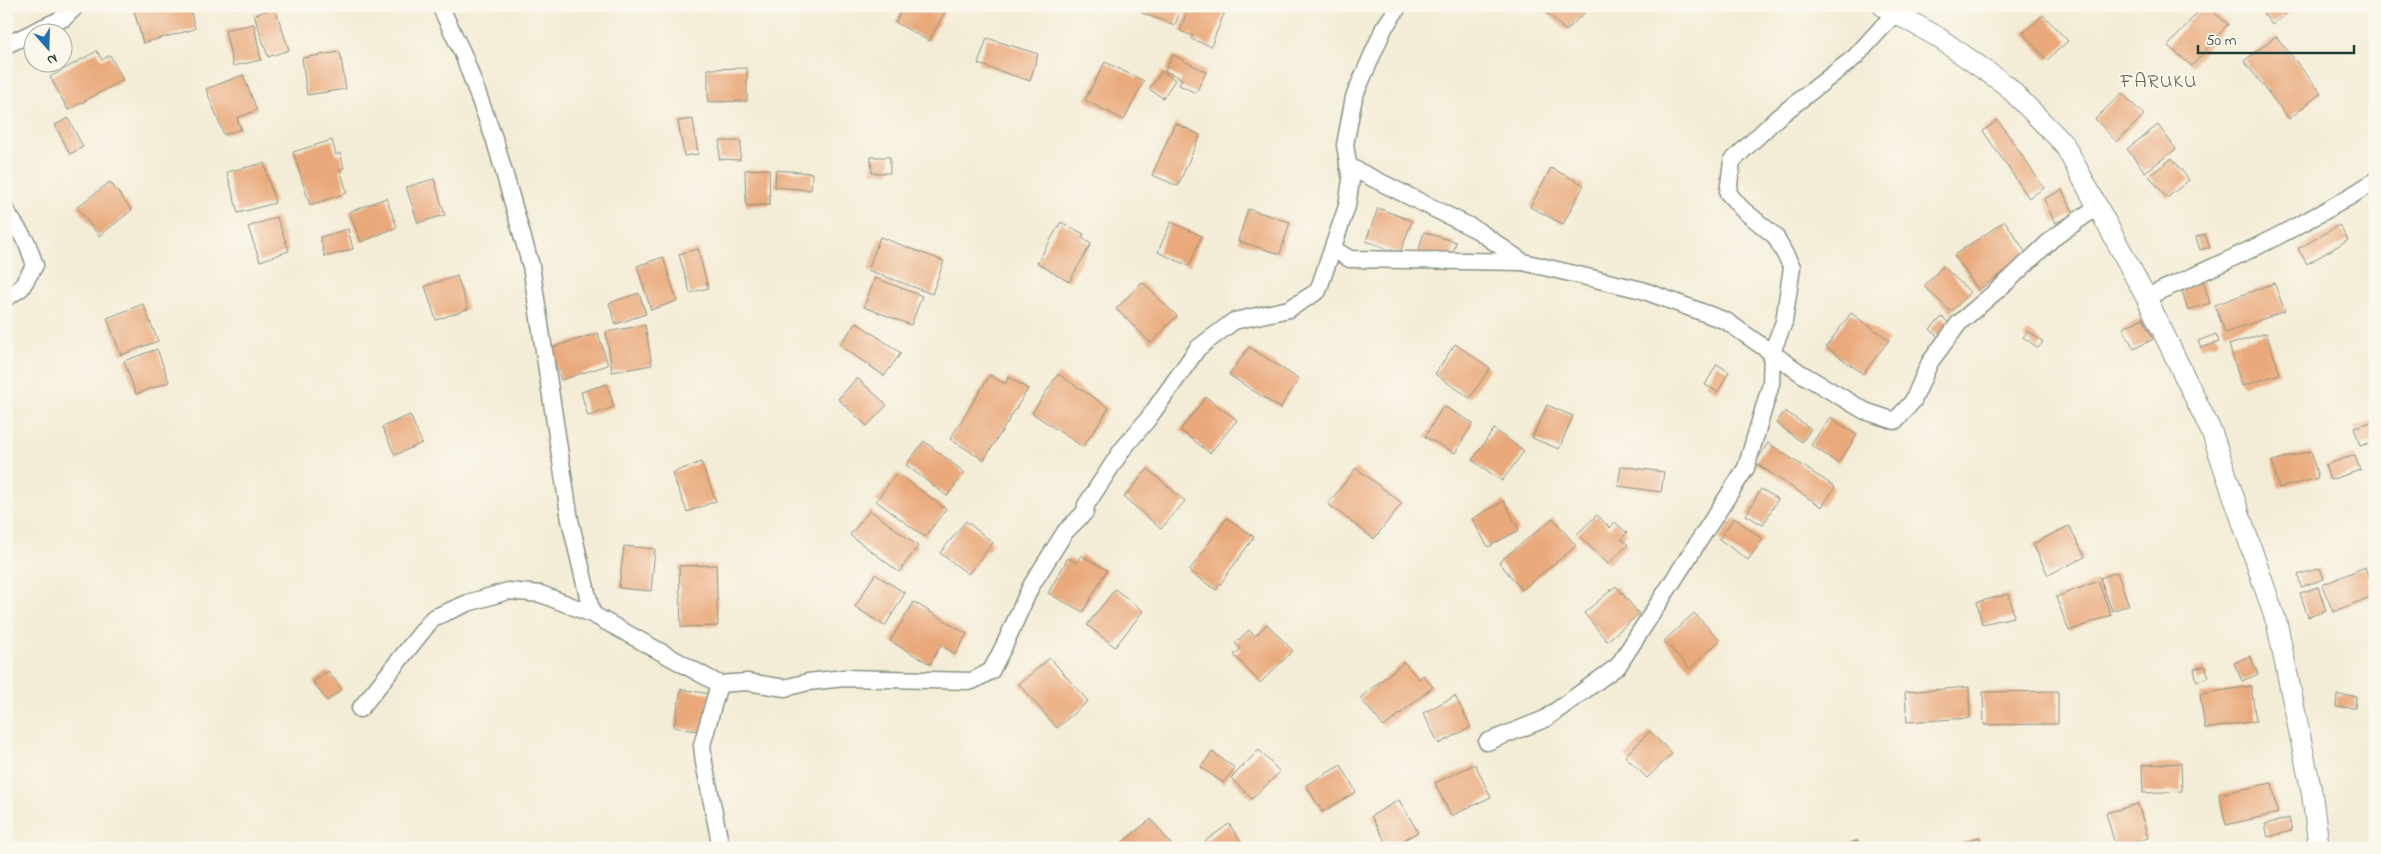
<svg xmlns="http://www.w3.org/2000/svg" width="2381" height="854" font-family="'Indie Flower',sans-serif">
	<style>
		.building { fill: #e9a97a }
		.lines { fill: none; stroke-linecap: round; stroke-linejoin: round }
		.minor-casing { stroke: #899485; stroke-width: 19 }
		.tertiary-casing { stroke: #899485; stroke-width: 22 }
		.minor { stroke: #fff; stroke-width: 16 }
		.tertiary { stroke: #fff; stroke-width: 20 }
		.labels { text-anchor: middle; stroke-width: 4; stroke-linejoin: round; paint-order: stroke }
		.quarter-label { font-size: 20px; letter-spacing: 1px; fill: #66634c; stroke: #fbf7ec }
	</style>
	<rect width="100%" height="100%" fill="#fbf7ec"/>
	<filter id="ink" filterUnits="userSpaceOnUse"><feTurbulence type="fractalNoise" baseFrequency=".02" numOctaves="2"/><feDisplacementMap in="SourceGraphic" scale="10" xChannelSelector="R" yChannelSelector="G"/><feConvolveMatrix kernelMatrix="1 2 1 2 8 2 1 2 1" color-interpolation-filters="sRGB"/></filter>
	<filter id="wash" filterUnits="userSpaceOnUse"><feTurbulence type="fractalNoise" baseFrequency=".0096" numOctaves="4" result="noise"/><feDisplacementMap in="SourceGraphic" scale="20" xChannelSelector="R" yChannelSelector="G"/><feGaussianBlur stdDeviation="1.12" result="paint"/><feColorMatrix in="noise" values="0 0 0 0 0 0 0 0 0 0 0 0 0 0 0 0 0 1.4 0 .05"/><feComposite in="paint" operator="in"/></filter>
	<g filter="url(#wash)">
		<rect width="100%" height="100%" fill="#f3ecd6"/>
		<g id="blocks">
			<!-- building -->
			<g class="building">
				<polygon points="146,6 187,6 187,9 190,8 195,29 143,43 134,10"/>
				<polygon points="904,6 934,6 945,12 929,41 895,22"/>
				<polygon points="1141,6 1182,6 1175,25 1142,13 1144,9"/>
				<polygon points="1189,6 1227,6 1211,46 1191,39 1193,36 1180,31"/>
				<polygon points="1547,6 1591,6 1566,31 1544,10"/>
				<polygon points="2203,6 2206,6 2228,24 2192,66 2168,46"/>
				<polygon points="2258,6 2296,6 2272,25"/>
				<polygon points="275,8 289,50 268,57 254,15"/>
				<polygon points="2043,15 2068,41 2047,60 2023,33"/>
				<polygon points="254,24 261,60 233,66 225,30"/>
				<polygon points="2276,36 2321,93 2289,119 2244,61"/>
				<polygon points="987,38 1038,54 1030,81 978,64"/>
				<polygon points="97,51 102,60 110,55 123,80 68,110 50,77"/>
				<polygon points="340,52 346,89 307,95 302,58"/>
				<polygon points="1173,55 1206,72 1196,93 1179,85 1182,79 1165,71"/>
				<polygon points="1105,62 1144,81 1124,120 1085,100"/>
				<polygon points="747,68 747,101 708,102 708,69"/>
				<polygon points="1162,71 1175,80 1163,98 1149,89"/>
				<polygon points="243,75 257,110 237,118 241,129 224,135 206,89"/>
				<polygon points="2122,93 2144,115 2117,142 2095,119"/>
				<polygon points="68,118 83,147 70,154 55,125"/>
				<polygon points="693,119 698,154 684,156 678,121"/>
				<polygon points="1998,120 2044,188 2029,198 1983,131"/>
				<polygon points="1175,123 1200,135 1178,186 1152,175"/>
				<polygon points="2158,125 2176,149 2145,172 2127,149"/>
				<polygon points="332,140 336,155 340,153 344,168 340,169 347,193 310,205 293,152"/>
				<polygon points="720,141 741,141 740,160 719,159"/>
				<polygon points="871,157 890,157 890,173 872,173"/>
				<polygon points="2172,158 2189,180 2167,198 2149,176"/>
				<polygon points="264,163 275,203 238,213 227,172"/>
				<polygon points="1551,168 1584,185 1563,224 1530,207"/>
				<polygon points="769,169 770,205 746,206 745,170"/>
				<polygon points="776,170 812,173 811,190 775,187"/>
				<polygon points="434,179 445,215 418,223 406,187"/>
				<polygon points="110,182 132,210 99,236 77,207"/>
				<polygon points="2062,190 2074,214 2055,223 2044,199"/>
				<polygon points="386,198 397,227 361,242 349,212"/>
				<polygon points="1378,208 1412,221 1400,253 1366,241"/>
				<polygon points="1248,209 1290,222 1280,254 1238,241"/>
				<polygon points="277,217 289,251 260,261 248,227"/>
				<polygon points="2005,221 2028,256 1978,290 1954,255"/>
				<polygon points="1061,222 1084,234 1082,238 1091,244 1069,282 1037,263"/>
				<polygon points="1171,222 1202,236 1189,266 1158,252"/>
				<polygon points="2339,225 2348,240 2307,264 2298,249"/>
				<polygon points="348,229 353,249 325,257 320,237"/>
				<polygon points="1424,232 1456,242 1450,262 1418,253"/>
				<polygon points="2205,234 2210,247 2200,250 2196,237"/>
				<polygon points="880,237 944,261 932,294 868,270"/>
				<polygon points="698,249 708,288 690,293 679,254"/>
				<polygon points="663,257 677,301 651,310 637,266"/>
				<polygon points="1943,266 1970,292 1951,312 1924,286"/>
				<polygon points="457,276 468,309 436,320 425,286"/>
				<polygon points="875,278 922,296 911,325 864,307"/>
				<polygon points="2203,281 2210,303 2188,310 2181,288"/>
				<polygon points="1142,282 1177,316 1151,343 1116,309"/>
				<polygon points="2274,283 2285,311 2225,333 2215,305"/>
				<polygon points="639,293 646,314 616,324 609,303"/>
				<polygon points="143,304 158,341 121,355 107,318"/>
				<polygon points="1851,313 1889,340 1863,374 1826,347"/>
				<polygon points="1942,317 1950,324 1938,337 1930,329"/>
				<polygon points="2143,318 2153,339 2134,349 2123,328"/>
				<polygon points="856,322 901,353 884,376 840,345"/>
				<polygon points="645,325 652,365 612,372 606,332"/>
				<polygon points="2028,331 2043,342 2038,348 2023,337"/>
				<polygon points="598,333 608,365 561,380 550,348"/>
				<polygon points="2266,333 2280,374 2242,386 2229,345"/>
				<polygon points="2216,334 2219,342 2201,348 2198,341"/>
				<polygon points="1455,344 1490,368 1470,398 1435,374"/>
				<polygon points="1249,347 1299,379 1280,408 1229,375"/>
				<polygon points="157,349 169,382 136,394 124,361"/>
				<polygon points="1717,364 1729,372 1718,392 1705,385"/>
				<polygon points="1058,374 1109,408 1083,447 1032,413"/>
				<polygon points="990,375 1005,384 1009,377 1028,389 984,460 950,439"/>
				<polygon points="857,378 887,405 867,426 838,399"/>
				<polygon points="607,384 614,407 588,416 581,392"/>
				<polygon points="1206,397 1237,420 1210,453 1180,430"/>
				<polygon points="1547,405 1573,416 1559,449 1532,438"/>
				<polygon points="1443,406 1473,423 1455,453 1425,437"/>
				<polygon points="1785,411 1811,429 1802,442 1776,423"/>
				<polygon points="410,415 422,443 395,455 382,427"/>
				<polygon points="1830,417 1857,435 1838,463 1811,445"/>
				<polygon points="2375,421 2375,441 2360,446 2354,427"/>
				<polygon points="1494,429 1524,451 1502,481 1472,460"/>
				<polygon points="924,441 965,473 947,496 906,465"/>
				<polygon points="1768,443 1835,487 1822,507 1755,463"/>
				<polygon points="2311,451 2318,478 2279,488 2272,461"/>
				<polygon points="2355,455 2360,470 2330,480 2325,465"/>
				<polygon points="701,462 716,501 687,512 672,473"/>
				<polygon points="1621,466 1664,472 1661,492 1618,486"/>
				<polygon points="1356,468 1402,503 1374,539 1328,504"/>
				<polygon points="1148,469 1185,501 1161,529 1124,497"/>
				<polygon points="897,473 946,509 925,537 876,501"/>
				<polygon points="1761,489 1778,499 1763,525 1746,515"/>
				<polygon points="1504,501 1519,530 1488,547 1472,519"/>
				<polygon points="870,510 918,546 899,572 850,535"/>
				<polygon points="1597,515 1610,528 1615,522 1627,533 1621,539 1628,545 1608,564 1577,534"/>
				<polygon points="1227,518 1254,537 1216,590 1189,571"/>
				<polygon points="1553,518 1576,546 1522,590 1499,562"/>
				<polygon points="1734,518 1763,539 1748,560 1719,539"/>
				<polygon points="966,521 993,543 968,574 940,553"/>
				<polygon points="2069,526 2085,557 2048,575 2033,544"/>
				<polygon points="624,546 655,549 651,591 619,588"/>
				<polygon points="1081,555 1107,570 1083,612 1048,593 1068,558 1077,563"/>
				<polygon points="716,565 718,626 681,627 679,566"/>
				<polygon points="2365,567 2375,595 2333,612 2322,585"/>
				<polygon points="2320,568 2324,579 2301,587 2298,575"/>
				<polygon points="2117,572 2129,605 2112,611 2100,578"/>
				<polygon points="875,574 905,593 885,626 855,607"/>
				<polygon points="2098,581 2111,615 2069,631 2056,597"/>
				<polygon points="1616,586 1639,614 1607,641 1584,613"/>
				<polygon points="2318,587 2326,611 2308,617 2300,593"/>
				<polygon points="1115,589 1143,611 1115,647 1087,625"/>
				<polygon points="2009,594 2014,617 1982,624 1977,602"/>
				<polygon points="914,602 967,634 955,654 941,645 930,664 890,641"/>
				<polygon points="1694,613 1720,640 1690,669 1664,641"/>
				<polygon points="1267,624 1293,651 1260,683 1234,655 1241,649 1235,643 1249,630 1255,636"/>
				<polygon points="2250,656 2258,674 2242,681 2234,663"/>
				<polygon points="1050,658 1088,701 1057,728 1019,684"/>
				<polygon points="1404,662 1419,679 1423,675 1433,687 1384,727 1360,698"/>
				<polygon points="2205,666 2209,677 2197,681 2194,669"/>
				<polygon points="328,671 342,689 327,701 313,682"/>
				<polygon points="2251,686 2256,721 2205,729 2200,694"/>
				<polygon points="1969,687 1970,718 1907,722 1905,692"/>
				<polygon points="681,689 710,694 703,732 674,727"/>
				<polygon points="2058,691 2058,724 1984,725 1983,692"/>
				<polygon points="2337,695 2356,696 2355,708 2336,707"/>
				<polygon points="1455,696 1471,727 1439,744 1423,713"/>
				<polygon points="1650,731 1672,754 1647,778 1625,756"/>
				<polygon points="1259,750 1280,772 1252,799 1231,778"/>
				<polygon points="1212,752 1235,768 1223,783 1201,767"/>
				<polygon points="2181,763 2182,791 2143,793 2142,765"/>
				<polygon points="1475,764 1491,797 1451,816 1435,783"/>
				<polygon points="1341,765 1356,792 1322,812 1306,785"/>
				<polygon points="2272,783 2278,813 2226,825 2219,794"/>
				<polygon points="1399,800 1418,832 1389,848 1371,816"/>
				<polygon points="2138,804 2148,838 2116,848 2106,813"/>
				<polygon points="2289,818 2292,831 2268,837 2265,824"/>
				<polygon points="1151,819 1174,848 1123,848 1120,844"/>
				<polygon points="1229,824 1246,848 1210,848 1205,841"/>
				<polygon points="1979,837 1983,848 1948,848 1948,847"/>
				<polygon points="1858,840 1861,848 1840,848"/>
			</g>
		</g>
	</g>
	<g filter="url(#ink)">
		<use href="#blocks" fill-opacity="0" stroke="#899485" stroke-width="1"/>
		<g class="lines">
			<defs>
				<g id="minor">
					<polyline points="440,6 463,54 495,141 531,266 570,520 592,614"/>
					<polyline points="33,32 64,18 76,6"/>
					<polyline points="6,45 32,33"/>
					<polyline points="1348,166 1477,230 1523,262"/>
					<polyline points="6,211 27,243 35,265 21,288 6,298"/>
					<polyline points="1333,249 1350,259 1523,262 1642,290 1726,321 1802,374 1865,411 1895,421 1913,401 1930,362 1959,323 2009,280 2052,239 2098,206"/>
					<path d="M 2146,297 C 2224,263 2303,227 2375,181"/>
					<polyline points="719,684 702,745 704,763 721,848"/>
					<polyline points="360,709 433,618 468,603 508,591 541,594 592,614 719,684 747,682 785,688 808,682 844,678 972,681 991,671 1004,646 1031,586 1065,532 1085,512 1086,505 1122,450 1148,419 1198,348 1234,321 1289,309 1318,291 1347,206 1351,180 1345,145 1354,97 1384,28 1399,6"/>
					<polyline points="1487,742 1545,719 1618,666 1746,468 1771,384 1772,352 1784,322 1792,267 1775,236 1742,209 1728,193 1732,161 1777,118 1855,57 1895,13"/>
				</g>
				<polyline id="tertiary" points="1883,6 1936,36 2006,85 2064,144 2146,297 2212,433 2277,624 2312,794 2319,848"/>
			</defs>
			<!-- minor casing -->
			<use href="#minor" class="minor-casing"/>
			<!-- tertiary casing -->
			<use href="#tertiary" class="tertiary-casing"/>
			<!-- minor -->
			<use href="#minor" class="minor"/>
			<!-- tertiary -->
			<use href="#tertiary" class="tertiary"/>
		</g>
	</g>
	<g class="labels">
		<!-- quarter labels -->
		<g class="quarter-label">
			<text x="2159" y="87">FARUKU</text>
		</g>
	</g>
	<!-- margin -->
	<rect width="2381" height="854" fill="none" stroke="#fbf7ec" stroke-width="25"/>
	<!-- north arrow -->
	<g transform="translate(48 48) rotate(160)"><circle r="24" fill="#fbf7ec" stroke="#a3ada2"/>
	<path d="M0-4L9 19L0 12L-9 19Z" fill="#1f6fb2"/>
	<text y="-8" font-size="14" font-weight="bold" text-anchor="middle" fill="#1f3d34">N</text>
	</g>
	<!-- scale -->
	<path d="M2198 45v8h156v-8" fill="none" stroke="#1f3d34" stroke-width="2.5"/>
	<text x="2206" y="45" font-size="15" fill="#1f3d34" stroke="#fbf7ec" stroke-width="4" paint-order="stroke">50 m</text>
</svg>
